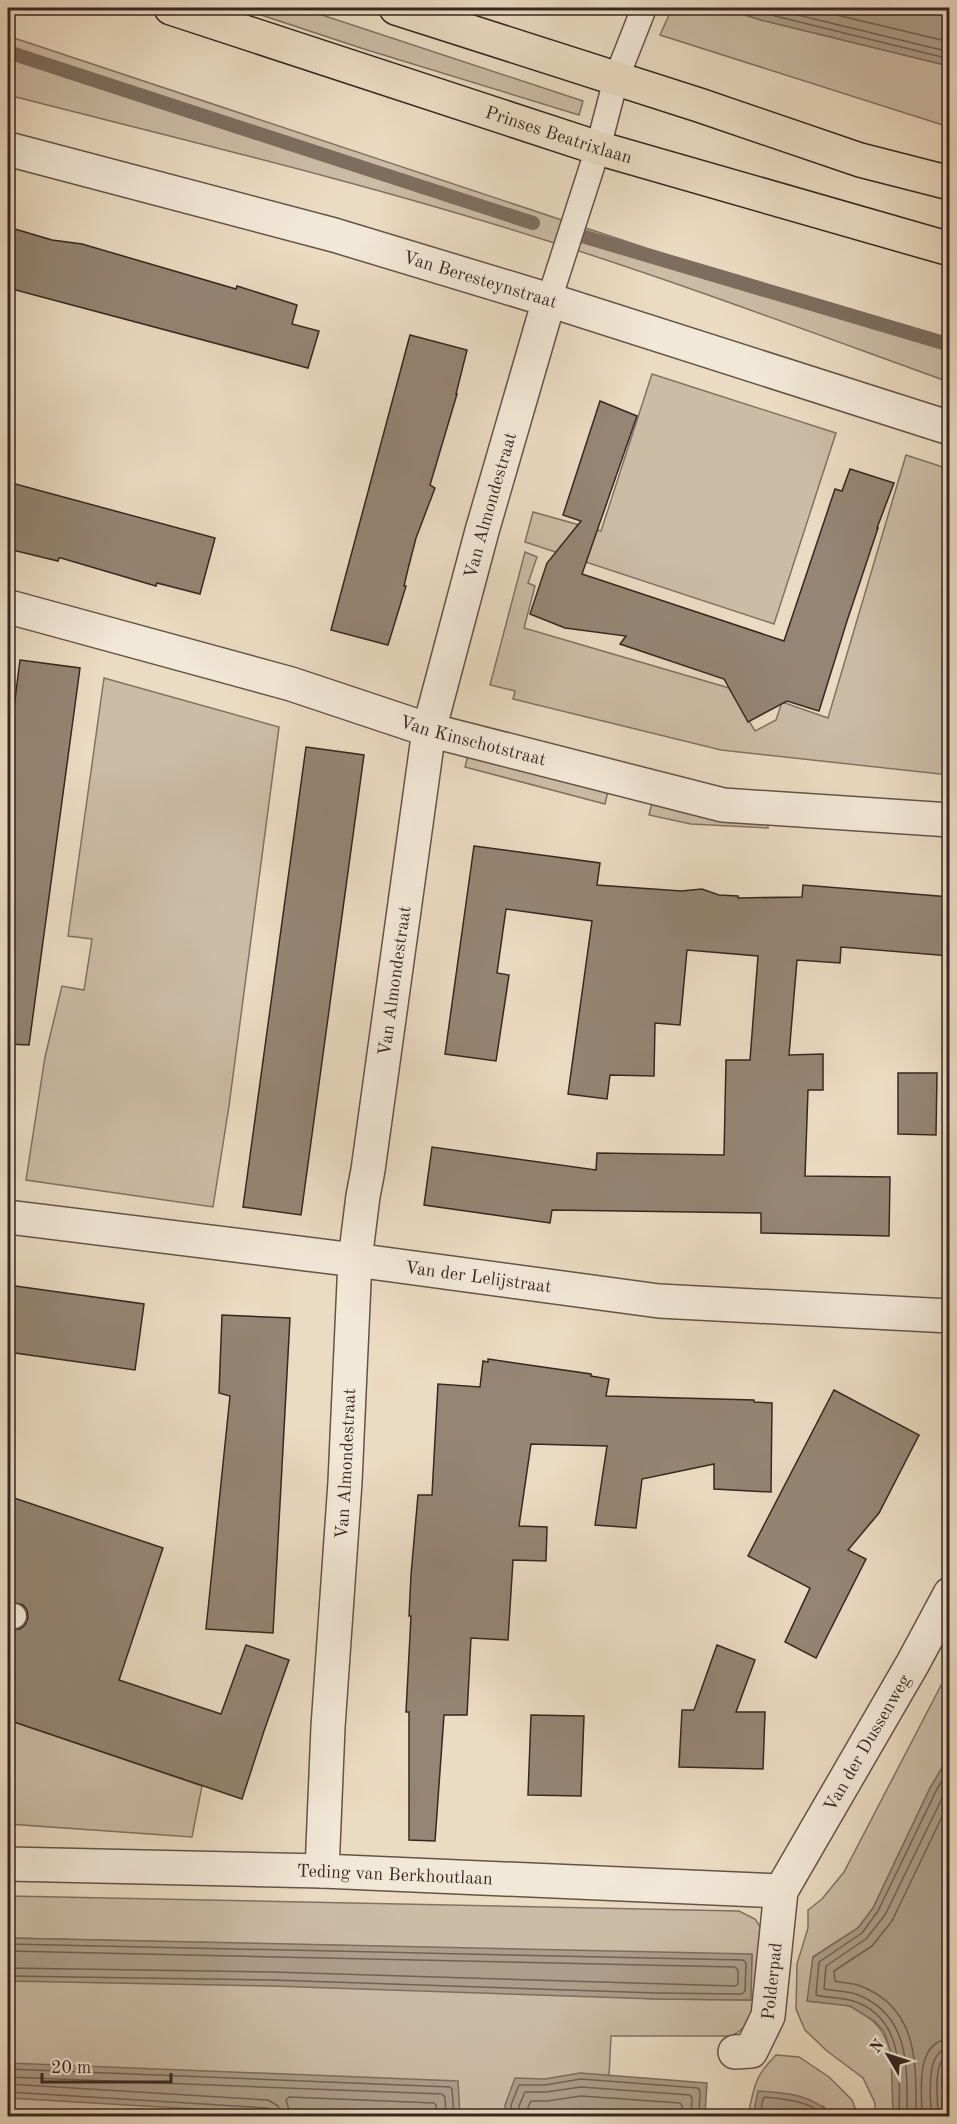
<svg xmlns="http://www.w3.org/2000/svg" width="957" height="2124" font-family="'Old Standard TT',serif">
	<style>
		.green { fill: #ccbca6; stroke: #827263; stroke-width: 1.5 }
		.water { fill: #ae9e8b; stroke: #7e6e60; stroke-width: 1.5 }
		.lines { fill: none; stroke-linecap: round; stroke-linejoin: round }
		.shore { stroke: #726256; stroke-width: 1.5 }
		.stream { stroke: #7e6e60; stroke-width: 14 }
		.building { fill: #958574; stroke: #372720; stroke-width: 1.5 }
		.lane-casing { stroke: #645448; stroke-width: 27 }
		.street-casing { stroke: #645448; stroke-width: 36 }
		.primary-casing { stroke: #372720; stroke-width: 36 }
		.lane { stroke: #f2e8d7; stroke-width: 24 }
		.street { stroke: #f2e8d7; stroke-width: 33 }
		.primary { stroke: #ebdbc2; stroke-width: 33 }
		.labels { text-anchor: middle; stroke-width: 6; stroke-linejoin: round; paint-order: stroke }
		.street-label { font-size: 18px; fill: #372720; stroke: #f2e8d7 }
	</style>
	<rect width="100%" height="100%" fill="#ebdbc2"/>
	<filter id="stains"><feTurbulence type="fractalNoise" baseFrequency=".00333" numOctaves="4"/><feColorMatrix values="0 0 0 0 .2 0 0 0 0 .09 0 0 0 0 .02 0 0 0 .5 -.17"/></filter>
	<radialGradient id="worn" r=".72"><stop offset=".6" stop-color="#630" stop-opacity="0"/><stop offset="1" stop-color="#630" stop-opacity=".3"/></radialGradient>
	<!-- green -->
	<g class="green">
		<polygon points="240,8 301,8 583,101 579,115 364,49"/>
		<polygon points="672,8 723,8 761,20 949,66 949,127 660,35"/>
		<path d="M 8,36 L 649,249 L 949,338 L 949,382 C 816,334 683,284 548,241 C 370,184 188,141 8,95 Z"/>
		<polygon points="652,374 836,433 774,624 525,542 533,512 601,531"/>
		<polygon points="906,455 949,469 949,568 942,592 950,595 949,775 721,750 513,699 515,691 490,685 525,552 537,557 528,583 535,586 524,628 729,688 755,731 776,720 782,702 828,718"/>
		<polygon points="104,678 279,727 229,1106 213,1207 26,1180 45,1057 62,986 84,990 92,939 68,936"/>
		<polygon points="469,751 609,787 605,804 465,767"/>
		<polygon points="653,799 768,813 768,828 691,824 649,815"/>
		<path d="M 949,1670 L 949,1756 L 930,1788 L 873,1908 L 858,1928 L 813,1957 L 808,2001 C 821,2003 836,2003 849,2006 C 857,2008 863,2013 869,2018 C 899,2040 893,2083 893,2116 L 875,2116 L 875,2103 L 863,2078 L 827,2051 L 805,2030 L 796,2009 L 797,1964 L 808,1928 L 808,1910 L 822,1899 L 844,1872 Z"/>
		<polygon points="8,1720 202,1786 192,1837 8,1824"/>
		<polygon points="8,1896 739,1911 755,1919 766,1935 764,2003 749,2024 732,2036 611,2036 607,2116 8,2116 8,1969 657,1999 750,2000 752,1955 8,1938"/>
		<path d="M 776,2055 L 799,2057 L 829,2077 L 852,2100 L 858,2116 L 832,2116 L 823,2106 L 755,2106 L 755,2116 L 748,2116 C 754,2087 754,2077 776,2055 Z"/>
	</g>
	<!-- water -->
	<g class="water">
		<polygon points="723,8 949,8 949,66 761,20"/>
		<polygon points="949,1756 950,2045 944,2076 944,2116 893,2116 891,2053 884,2031 874,2021 850,2006 807,2001 813,1957 858,1928 873,1908 930,1788"/>
		<polygon points="8,1938 752,1954 751,2000 657,1999 271,1986 8,1981"/>
		<polygon points="8,2063 458,2081 460,2116 316,2116 8,2098"/>
		<polygon points="580,2073 707,2083 705,2116 506,2116 505,2105 515,2078 545,2079"/>
		<path d="M 758,2091 C 786,2093 813,2094 832,2116 L 755,2116 L 755,2106 Z"/>
	</g>
	<g class="lines">
		<!-- shore -->
		<g class="shore">
			<polyline points="743,8 950,59"/>
			<polyline points="769,8 950,52"/>
			<polyline points="807,8 950,42"/>
			<polyline points="8,1944 743,1960 746,1963 745,1991 742,1994 657,1993 272,1980 8,1976"/>
			<polyline points="8,1951 735,1967 738,1970 738,1984 735,1986 272,1972 8,1968"/>
			<polyline points="8,2069 450,2087 452,2089 454,2116"/>
			<polyline points="8,2077 442,2094 445,2097 446,2116"/>
			<polyline points="8,2084 268,2100 278,2106 281,2116"/>
			<polyline points="8,2092 267,2108 272,2110 274,2116"/>
			<polyline points="291,2116 286,2100 289,2097 434,2103 436,2105 437,2116"/>
			<polyline points="512,2116 511,2105 519,2085 545,2085 581,2079 698,2088 700,2091 699,2116"/>
			<polyline points="519,2116 519,2106 525,2092 546,2092 581,2087 690,2095 692,2098 691,2116"/>
			<polyline points="528,2116 528,2107 531,2101 547,2101 581,2096 680,2103 682,2106 682,2116"/>
			<path d="M 760,2116 L 763,2099 L 765,2097 C 785,2099 811,2101 824,2116"/>
			<path d="M 899,2116 C 900,2073 904,2017 853,2001 C 841,1997 827,1998 816,1995 L 819,1962 L 862,1933 L 878,1911 L 936,1791 L 950,1767"/>
			<path d="M 907,2116 C 907,2068 911,2015 856,1994 C 846,1991 835,1991 824,1989 L 826,1966 L 866,1939 L 885,1915 L 950,1782"/>
			<path d="M 916,2116 C 916,2063 919,2007 858,1985 C 851,1983 842,1983 835,1981 L 834,1971 L 872,1946 L 892,1921 L 950,1800"/>
			<path d="M 922,2116 C 922,2092 914,2041 950,2039"/>
			<path d="M 931,2116 C 931,2098 924,2050 950,2048"/>
			<path d="M 938,2116 C 938,2100 933,2070 944,2057 L 950,2056"/>
		</g>
		<!-- stream -->
		<g class="stream">
			<polyline points="8,52 533,223"/>
			<polyline points="582,236 950,345"/>
		</g>
	</g>
	<!-- building -->
	<g class="building">
		<polygon points="8,227 52,240 82,244 236,289 237,286 297,305 292,324 319,331 308,368 8,288"/>
		<polygon points="410,335 467,350 456,394 457,394 430,485 435,488 416,538 408,569 404,586 406,586 388,645 331,630"/>
		<polygon points="600,401 637,416 582,574 784,641 835,489 842,491 850,469 894,483 877,528 878,528 847,621 819,711 787,701 748,722 724,679 620,644 626,636 565,628 530,614 547,563 581,521 563,515"/>
		<polygon points="8,482 215,538 200,594 157,583 156,586 61,558 59,558 58,561 8,549"/>
		<polygon points="20,660 80,668 29,1045 8,1044 8,755"/>
		<polygon points="306,747 364,755 301,1215 243,1207"/>
		<polygon points="474,846 600,863 597,885 681,891 702,889 719,895 738,896 738,898 802,897 803,885 950,897 950,956 841,947 840,963 797,960 789,1055 823,1054 823,1090 808,1090 805,1176 890,1177 889,1236 761,1233 761,1213 552,1210 550,1223 424,1205 432,1147 596,1170 597,1153 724,1155 726,1060 750,1060 758,956 687,950 680,1025 655,1023 654,1076 610,1075 607,1099 568,1094 592,921 506,909 497,973 509,975 496,1061 445,1054"/>
		<polygon points="898,1073 937,1073 936,1135 898,1134"/>
		<polygon points="8,1285 144,1304 135,1370 8,1352"/>
		<polygon points="222,1315 290,1318 273,1633 206,1629 230,1396 219,1393"/>
		<polygon points="488,1359 591,1374 591,1376 609,1379 606,1396 754,1400 754,1402 772,1403 771,1492 714,1489 714,1464 642,1479 636,1528 595,1525 607,1446 531,1444 519,1526 547,1527 546,1561 513,1560 508,1640 471,1638 467,1715 444,1715 435,1841 409,1840 409,1712 406,1712 411,1616 409,1616 411,1575 418,1495 432,1495 438,1384 480,1387 483,1361 488,1362"/>
		<polygon points="834,1390 919,1435 879,1513 848,1550 866,1559 816,1658 785,1642 810,1588 748,1556"/>
		<polygon points="8,1496 163,1548 119,1680 221,1714 246,1645 289,1660 264,1731 242,1799 8,1720 8,1629 20,1629 25,1625 28,1618 27,1610 23,1605 8,1601"/>
		<polygon points="717,1645 755,1660 736,1712 765,1712 763,1769 679,1767 682,1710 694,1710"/>
		<polygon points="531,1715 584,1716 581,1796 528,1795"/>
	</g>
	<g class="lines">
		<defs>
			<g id="lane">
				<polyline points="549,300 598,148 616,79 644,8"/>
				<polyline points="8,1615 14,1616"/>
			</g>
			<g id="street">
				<path id="s1" d="M 8,149 L 334,235 L 549,300 L 950,428"/>
				<path id="s2" d="M 8,609 L 13,608 L 291,684 L 429,730 L 723,805 L 950,820"/>
				<path id="s3" d="M 8,1217 L 355,1260 L 659,1301 L 950,1316"/>
				<path id="s4" d="M 8,1864 L 322,1871 L 781,1891"/>
				<path id="s5" d="M 322,1871 L 328,1727 L 345,1482 L 355,1260 L 363,1196 L 368,1170 L 429,730 L 482,531 L 549,300"/>
				<path id="s6" d="M 735,2052 L 751,2051 L 768,2016 L 781,1891 L 913,1663 L 950,1594"/>
			</g>
			<g id="primary">
				<path id="s7" d="M 171,8 L 598,148 L 950,249"/>
				<polyline points="396,8 699,105 860,160 950,183"/>
			</g>
		</defs>
		<!-- lane casing -->
		<use href="#lane" class="lane-casing"/>
		<!-- street casing -->
		<use href="#street" class="street-casing"/>
		<!-- primary casing -->
		<use href="#primary" class="primary-casing"/>
		<!-- lane -->
		<use href="#lane" class="lane"/>
		<!-- street -->
		<use href="#street" class="street"/>
		<!-- primary -->
		<use href="#primary" class="primary"/>
	</g>
	<g class="labels">
		<!-- street labels -->
		<g class="street-label">
			<text dy="6" stroke="none"><textPath href="#s7" startOffset="408">Prinses Beatrixlaan</textPath></text>
			<text dy="6" stroke="none"><textPath href="#s1" startOffset="490">Van Beresteynstraat</textPath></text>
			<text dy="6" stroke="none"><textPath href="#s5" startOffset="1380">Van Almondestraat</textPath></text>
			<text dy="6" stroke="none"><textPath href="#s2" startOffset="484">Van Kinschotstraat</textPath></text>
			<text dy="6" stroke="none"><textPath href="#s5" startOffset="894">Van Almondestraat</textPath></text>
			<text dy="6" stroke="none"><textPath href="#s3" startOffset="474">Van der Lelijstraat</textPath></text>
			<text dy="6" stroke="none"><textPath href="#s5" startOffset="408">Van Almondestraat</textPath></text>
			<text dy="6" stroke="none"><textPath href="#s6" startOffset="352">Van der Dussenweg</textPath></text>
			<text dy="6" stroke="none"><textPath href="#s4" startOffset="387">Teding van Berkhoutlaan</textPath></text>
			<text dy="6" stroke="none"><textPath href="#s6" startOffset="90">Polderpad</textPath></text>
		</g>
	</g>
	<!-- margin -->
	<rect width="957" height="2124" fill="none" stroke="#ebdbc2" stroke-width="30"/>
	<rect x="9" y="9" width="939" height="2106" fill="none" stroke="#372720" stroke-width="3"/>
	<rect x="15" y="15" width="927" height="2094" fill="none" stroke="#372720" stroke-width="1.5"/>
	<!-- north arrow -->
	<g transform="translate(888 2055) rotate(309)" stroke="#f2e8d7" stroke-width="4.5" paint-order="stroke">
	<path d="M0-4.5L10 22L0 15L-10 22Z" fill="#372720"/>
	<text y="-9" font-size="16" font-weight="bold" text-anchor="middle" fill="#372720">N</text>
	</g>
	<!-- scale -->
	<path d="M42 2073v9h129v-9" fill="none" stroke="#372720" stroke-width="3"/>
	<text x="51" y="2073" font-size="18" fill="#372720" stroke="#f2e8d7" stroke-width="4.5" paint-order="stroke">20 m</text>
	<rect width="100%" height="100%" filter="url(#stains)"/>
	<rect width="100%" height="100%" fill="url(#worn)"/>
</svg>
